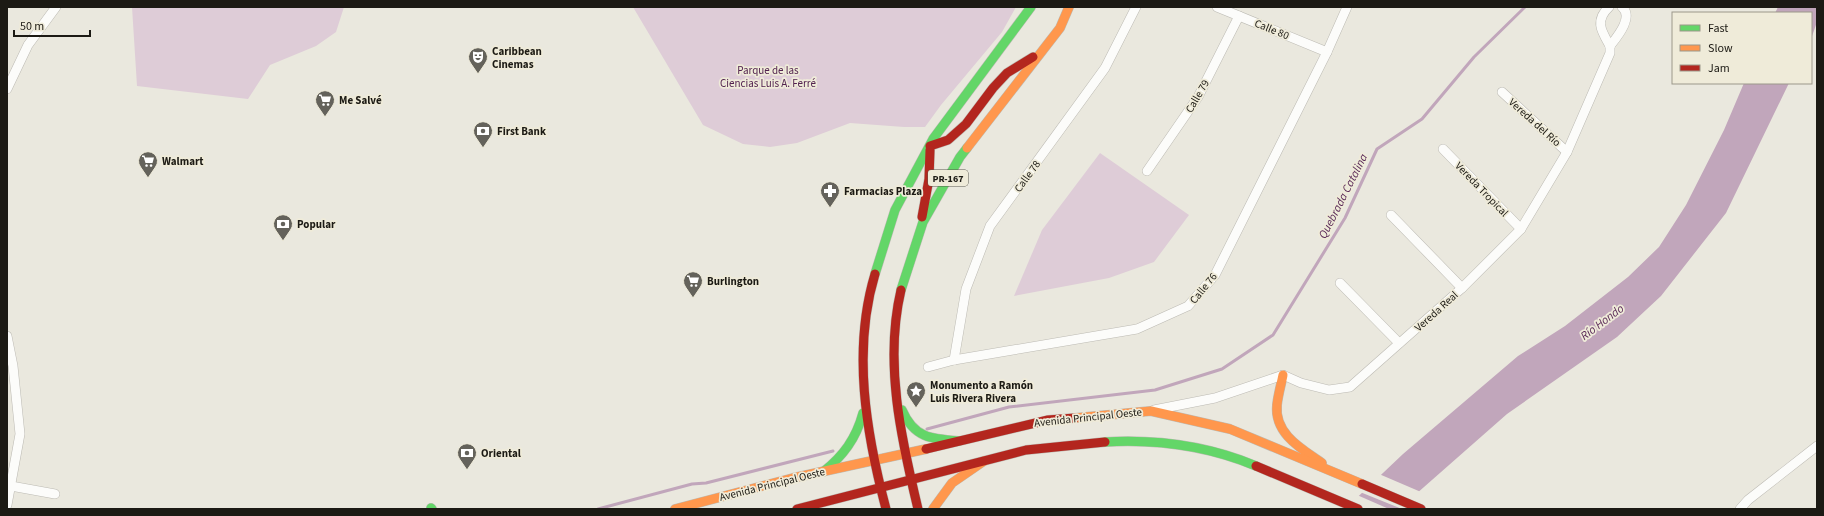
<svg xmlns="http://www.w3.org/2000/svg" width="1824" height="516" font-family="'Source Sans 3',sans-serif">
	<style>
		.green { fill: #deccd7 }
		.water { fill: #c1a6bb }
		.pier { fill: #eae8de }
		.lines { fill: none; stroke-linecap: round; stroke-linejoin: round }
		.stream { stroke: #c1a6bb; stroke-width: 3 }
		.street-casing { stroke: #bcbab3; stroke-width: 10 }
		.fast-casing { stroke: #bcbab3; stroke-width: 10 }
		.slow-casing { stroke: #bcbab3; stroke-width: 10 }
		.jam-casing { stroke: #bcbab3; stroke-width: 10 }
		.street { stroke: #fcfcfa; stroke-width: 9 }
		.fast { stroke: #63d668; stroke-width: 9 }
		.slow { stroke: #ff974d; stroke-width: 9 }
		.jam { stroke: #b3261e; stroke-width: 9 }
		.labels { text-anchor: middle; stroke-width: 3.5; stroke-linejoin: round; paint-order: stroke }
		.shield { fill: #efebd9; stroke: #5b594f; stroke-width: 1 }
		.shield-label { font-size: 10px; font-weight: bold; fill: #1c1a14 }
		.street-label { font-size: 11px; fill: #1c1a14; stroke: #efebd9 }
		.poi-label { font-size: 11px; font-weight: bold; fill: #1c1a14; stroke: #efebd9; text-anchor: start }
		.park-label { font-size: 11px; fill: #52224f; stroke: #efebd9 }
		.water-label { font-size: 12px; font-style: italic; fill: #5c2c59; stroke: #efebd9 }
	</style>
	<rect width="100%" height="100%" fill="#eae8de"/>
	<!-- green -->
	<g class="green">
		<polygon points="132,7 344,7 336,32 316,46 270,65 248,99 137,86"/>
		<polygon points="633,7 1016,7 1002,32 941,105 925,127 904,127 850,123 797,143 770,147 743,144 703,125"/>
		<polygon points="1100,153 1189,215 1154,262 1109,278 1014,296 1042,230"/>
	</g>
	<!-- water -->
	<g class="water">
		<polygon points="1778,7 1817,7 1817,22 1811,39 1811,13 1775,13"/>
		<polygon points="1744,83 1789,83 1726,213 1661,296 1617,337 1507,414 1399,509 1345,509 1403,454 1518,356 1565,326 1628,277 1659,247 1686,205 1724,130"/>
	</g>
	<!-- pier -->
	<g class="pier">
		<polygon points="1379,474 1421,492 1402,509 1360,492"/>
		<polygon points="1357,495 1389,509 1343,509"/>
	</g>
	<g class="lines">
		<!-- stream -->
		<g class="stream">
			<polyline points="927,429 1009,407 1155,390 1222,369 1273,335 1345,218 1377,149 1422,119 1474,57 1525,7"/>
			<polyline points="598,509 692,484 706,483 833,451"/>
		</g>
		<defs>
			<g id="street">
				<polyline points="1217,7 1327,52"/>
				<path d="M 1609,7 C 1594,21 1602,32 1610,46"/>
				<path d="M 1610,46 C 1617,37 1634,17 1622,7"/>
				<polyline points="7,89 28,45 56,7"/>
				<polyline points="1502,92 1567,152"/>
				<polyline points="1443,149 1521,229"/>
				<polyline points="1147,171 1198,97 1239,16"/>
				<polyline points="1391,215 1462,288"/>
				<polyline points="1340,283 1399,343"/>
				<polyline points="7,336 13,366 20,434 7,505"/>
				<polyline points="954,360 966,289 990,226 1105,68 1136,7"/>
				<polyline points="928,367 954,360 1137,329 1188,306 1215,275 1327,52 1347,7"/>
				<polyline points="1154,410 1215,398 1283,375 1301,383 1329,390 1350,387 1462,288 1521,229 1567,152 1610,53 1610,46"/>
				<polyline points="11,486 55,494"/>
				<polyline points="1740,509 1748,500 1817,446"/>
			</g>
			<g id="fast">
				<polyline points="875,274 895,210 933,139 1031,7"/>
				<polyline points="901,290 923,222 960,157 967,148"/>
				<path d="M 902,410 C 914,438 931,439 959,441"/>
				<path d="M 1105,442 C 1157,439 1208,446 1256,466"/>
				<path d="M 823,472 C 843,456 856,439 863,413"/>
				<polyline points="431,508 432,509"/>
			</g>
			<g id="slow">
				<polyline points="967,148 1060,28 1069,7"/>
				<path d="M 1283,375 C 1281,385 1278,395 1277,405 C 1274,434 1302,449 1322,463"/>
				<polyline points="1075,418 1151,411 1230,429 1362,484"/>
				<polyline points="675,509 793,478 926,449"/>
				<polyline points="933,509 952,483 984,461"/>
			</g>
			<g id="jam">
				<polyline points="930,146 948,140 966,124 993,88 1007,73 1033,57"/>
				<polyline points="922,217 929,179 930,150"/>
				<path d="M 875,274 C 852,350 866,433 886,509"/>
				<path d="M 901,290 C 884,362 901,438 918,509"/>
				<polyline points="926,449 1048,420 1075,418"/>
				<polyline points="1256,466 1358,509"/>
				<polyline points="1362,484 1421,509"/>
				<polyline points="797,509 1026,450 1105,442"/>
			</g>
		</defs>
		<!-- street casing -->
		<use href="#street" class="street-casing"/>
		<!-- fast casing -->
		<use href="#fast" class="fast-casing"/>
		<!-- slow casing -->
		<use href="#slow" class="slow-casing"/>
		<!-- jam casing -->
		<use href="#jam" class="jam-casing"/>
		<!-- street -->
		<use href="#street" class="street"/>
		<!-- fast -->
		<use href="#fast" class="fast"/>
		<!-- slow -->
		<use href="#slow" class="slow"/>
		<!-- jam -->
		<use href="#jam" class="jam"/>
	</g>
	<!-- icons -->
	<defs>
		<symbol id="theatre-pin" viewBox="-11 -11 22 30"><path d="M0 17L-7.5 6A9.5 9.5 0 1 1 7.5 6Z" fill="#64625b" stroke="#efebd9"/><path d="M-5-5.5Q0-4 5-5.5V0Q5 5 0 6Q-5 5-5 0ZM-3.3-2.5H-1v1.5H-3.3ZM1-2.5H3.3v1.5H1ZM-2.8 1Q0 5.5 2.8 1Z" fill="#fff"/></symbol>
		<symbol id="supermarket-pin" viewBox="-11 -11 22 30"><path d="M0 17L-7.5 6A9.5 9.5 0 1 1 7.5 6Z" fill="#64625b" stroke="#efebd9"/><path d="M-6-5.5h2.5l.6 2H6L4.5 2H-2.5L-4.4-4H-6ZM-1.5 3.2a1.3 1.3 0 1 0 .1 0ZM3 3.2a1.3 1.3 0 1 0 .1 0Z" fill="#fff"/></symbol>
		<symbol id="bank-pin" viewBox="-11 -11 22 30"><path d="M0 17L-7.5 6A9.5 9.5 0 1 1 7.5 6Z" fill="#64625b" stroke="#efebd9"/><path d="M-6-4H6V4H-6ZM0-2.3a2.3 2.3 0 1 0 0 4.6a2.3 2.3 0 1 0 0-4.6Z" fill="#fff"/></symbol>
		<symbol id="pharmacy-pin" viewBox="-11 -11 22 30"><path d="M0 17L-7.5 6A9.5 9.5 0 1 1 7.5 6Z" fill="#64625b" stroke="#efebd9"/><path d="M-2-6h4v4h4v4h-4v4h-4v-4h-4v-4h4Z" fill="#fff"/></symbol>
		<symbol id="sight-pin" viewBox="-11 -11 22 30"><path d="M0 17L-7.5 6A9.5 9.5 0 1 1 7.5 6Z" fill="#64625b" stroke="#efebd9"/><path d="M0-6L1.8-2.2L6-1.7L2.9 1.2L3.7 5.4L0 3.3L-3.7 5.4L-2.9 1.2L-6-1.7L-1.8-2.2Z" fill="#fff"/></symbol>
	</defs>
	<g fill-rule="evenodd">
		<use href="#theatre-pin" x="467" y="46" width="22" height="30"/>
		<use href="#supermarket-pin" x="314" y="89" width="22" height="30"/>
		<use href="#bank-pin" x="472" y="120" width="22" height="30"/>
		<use href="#supermarket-pin" x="137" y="150" width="22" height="30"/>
		<use href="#pharmacy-pin" x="819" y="180" width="22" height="30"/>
		<use href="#bank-pin" x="272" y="213" width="22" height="30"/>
		<use href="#supermarket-pin" x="682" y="270" width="22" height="30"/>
		<use href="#sight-pin" x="905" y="380" width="22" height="30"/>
		<use href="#bank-pin" x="456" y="442" width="22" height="30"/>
	</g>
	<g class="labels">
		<!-- shield labels -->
		<rect class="shield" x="928" y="170" width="40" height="16" rx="3"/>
		<g class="shield-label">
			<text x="948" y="182">PR-167</text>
		</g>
		<!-- street labels -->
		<g class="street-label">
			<text transform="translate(1272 29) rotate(22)" y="4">Calle 80</text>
			<text transform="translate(1197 96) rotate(-60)" y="4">Calle 79</text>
			<text transform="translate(1535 122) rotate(42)" y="4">Vereda del Río</text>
			<text transform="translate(1027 176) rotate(-54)" y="4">Calle 78</text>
			<text transform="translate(1482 189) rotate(46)" y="4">Vereda Tropical</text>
			<text transform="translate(1203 288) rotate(-51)" y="4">Calle 76</text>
			<text transform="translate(1436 311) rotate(-42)" y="4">Vereda Real</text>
			<text transform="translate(1088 417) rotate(-6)" y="4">Avenida Principal Oeste</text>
			<text transform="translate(772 484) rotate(-14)" y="4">Avenida Principal Oeste</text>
		</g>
		<!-- poi labels -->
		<g class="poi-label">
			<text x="492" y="55">Caribbean<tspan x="492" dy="13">Cinemas</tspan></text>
			<text x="339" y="104">Me Salvé</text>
			<text x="497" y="135">First Bank</text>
			<text x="162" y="165">Walmart</text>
			<text x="844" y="195">Farmacias Plaza</text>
			<text x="297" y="228">Popular</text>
			<text x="707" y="285">Burlington</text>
			<text x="930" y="389">Monumento a Ramón<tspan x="930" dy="13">Luis Rivera Rivera</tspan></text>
			<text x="481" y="457">Oriental</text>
		</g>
		<!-- park labels -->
		<g class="park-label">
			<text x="768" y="74">Parque de las<tspan x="768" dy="13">Ciencias Luis A. Ferré</tspan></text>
		</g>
		<!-- water labels -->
		<g class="water-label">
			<text transform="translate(1343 196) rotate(-63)" y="4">Quebrada Catalina</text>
			<text transform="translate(1602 322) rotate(-37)" y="4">Río Hondo</text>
		</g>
	</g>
	<!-- border -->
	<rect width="1824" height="516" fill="none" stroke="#1c1a14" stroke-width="16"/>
	<!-- legend -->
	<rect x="1672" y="12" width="140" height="72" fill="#efebd9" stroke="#9b978a"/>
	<rect x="1680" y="25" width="20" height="6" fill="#63d668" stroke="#9b978a"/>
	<text x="1708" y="32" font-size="12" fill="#1c1a14">Fast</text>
	<rect x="1680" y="45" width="20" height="6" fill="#ff974d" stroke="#9b978a"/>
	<text x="1708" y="52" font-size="12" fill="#1c1a14">Slow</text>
	<rect x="1680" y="65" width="20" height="6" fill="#b3261e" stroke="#9b978a"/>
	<text x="1708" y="72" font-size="12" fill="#1c1a14">Jam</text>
	<!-- scale -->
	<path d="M14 30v6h76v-6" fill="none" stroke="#1c1a14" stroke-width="2"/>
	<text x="20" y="30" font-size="12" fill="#1c1a14" stroke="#efebd9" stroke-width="3" paint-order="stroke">50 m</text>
</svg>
